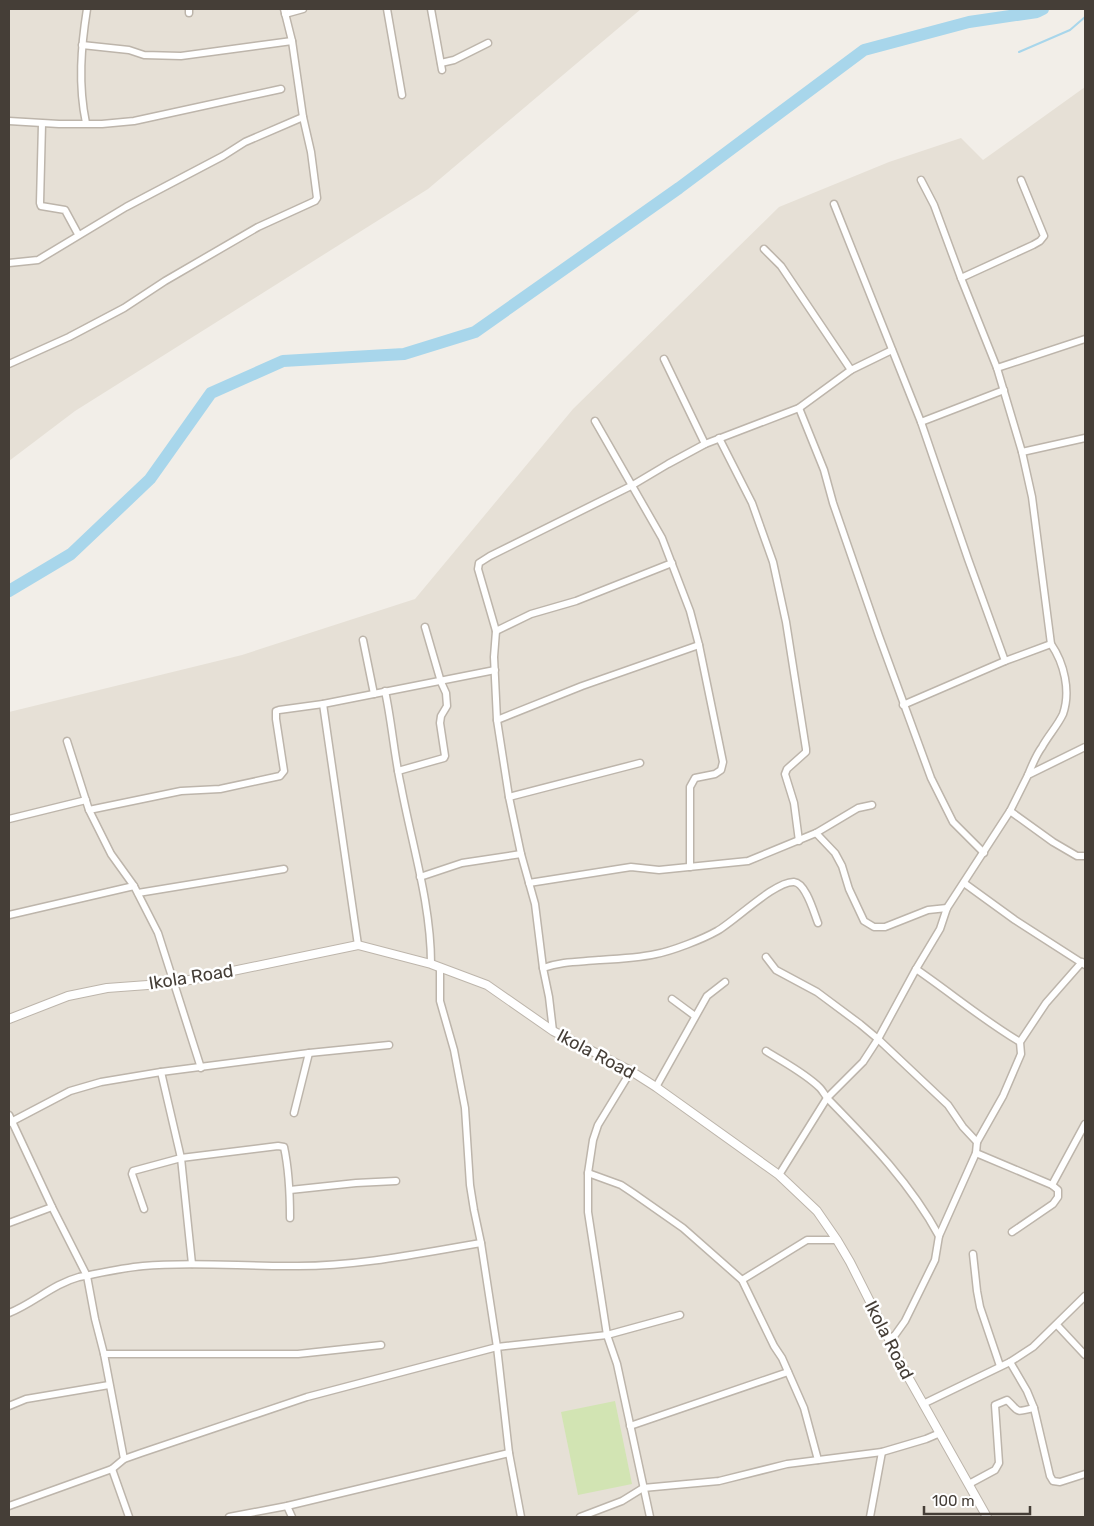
<svg xmlns="http://www.w3.org/2000/svg" width="1094" height="1526" font-family="Rubik,sans-serif">
	<style>
		.residential { fill: #e6e0d6 }
		.green { fill: #d2e4b3 }
		.lines { fill: none; stroke-linecap: round; stroke-linejoin: round }
		.stream { stroke: #a8d6eb; stroke-width: 2 }
		.river { stroke: #a8d6eb; stroke-width: 12 }
		.minor-casing { stroke: #bdb5ab; stroke-width: 9 }
		.tertiary-casing { stroke: #bdb5ab; stroke-width: 10 }
		.minor { stroke: #fff; stroke-width: 6 }
		.tertiary { stroke: #fff; stroke-width: 8 }
		.labels { text-anchor: middle; stroke-width: 5; stroke-linejoin: round; paint-order: stroke }
		.street-label { font-size: 18px; fill: #453e37; stroke: #fff }
	</style>
	<rect width="100%" height="100%" fill="#f2eee8"/>
	<!-- residential -->
	<g class="residential">
		<polygon points="9,9 641,9 428,189 75,411 9,461"/>
		<polygon points="1085,87 1085,1517 9,1517 9,712 242,655 415,599 573,409 779,207 889,162 961,138 983,160"/>
	</g>
	<!-- green -->
	<polygon class="green" points="615,1401 632,1484 578,1495 561,1412"/>
	<g class="lines">
		<!-- stream -->
		<polyline class="stream" points="1019,52 1070,30 1085,17"/>
		<!-- river -->
		<polyline class="river" points="9,591 71,554 150,479 211,393 283,361 404,354 475,332 679,188 864,50 969,22 1037,12 1043,9"/>
		<defs>
			<g id="minor">
				<polyline points="387,9 402,95"/>
				<polyline points="431,9 442,70"/>
				<polyline points="189,13 189,9"/>
				<polyline points="285,14 303,9"/>
				<polyline points="82,45 129,50 144,55 181,56 292,41"/>
				<polyline points="441,63 454,60 488,43"/>
				<polyline points="9,121 59,124 102,124 134,121 281,89"/>
				<path d="M 86,123 C 78,85 81,47 87,9"/>
				<polyline points="42,124 40,203 41,206 65,210 78,234"/>
				<path d="M 921,180 L 934,205 L 961,278 L 997,368 L 1022,452 L 1032,497 L 1051,644 C 1064,663 1071,691 1063,714 C 1058,725 1048,736 1042,747 C 1036,755 1032,765 1028,775"/>
				<polyline points="834,204 921,422 968,559 1005,661"/>
				<polyline points="764,249 781,266 851,370"/>
				<polyline points="9,263 38,260 126,207 223,156 245,142 303,117"/>
				<polyline points="961,278 1033,245 1040,241 1044,236 1021,180"/>
				<polyline points="664,359 705,444"/>
				<polyline points="9,364 69,337 124,308 165,281 258,227 315,201 317,198 311,152 303,117 292,41 284,9"/>
				<polyline points="997,368 1085,339"/>
				<polyline points="799,408 824,470 833,503 879,636 931,778 953,822 984,853"/>
				<polyline points="595,421 662,538 690,611 699,645 723,762 721,770 715,774 695,778 690,787 690,867"/>
				<polyline points="921,422 1004,390"/>
				<polyline points="719,438 752,503 773,562 786,622 806,749 806,752 787,769 785,774 794,803 799,841"/>
				<polyline points="1022,452 1085,438"/>
				<polyline points="496,631 531,614 576,601 672,563"/>
				<polyline points="363,640 374,694"/>
				<path d="M 385,691 C 392,723 394,755 401,786 C 412,845 431,904 431,964"/>
				<polyline points="323,704 358,945"/>
				<polyline points="903,705 1005,661 1051,644"/>
				<polyline points="497,720 582,686 699,645"/>
				<polyline points="67,741 89,810 111,854 134,886 158,933 201,1068"/>
				<polyline points="398,771 444,758 445,756 440,723 441,716 447,706 446,693 441,682 425,627"/>
				<polyline points="509,797 640,763"/>
				<polyline points="89,810 181,791 220,789 280,776 284,771 276,719 276,711 279,710 323,704 495,670"/>
				<polyline points="1010,811 1053,842 1077,856 1085,856"/>
				<polyline points="9,819 86,800"/>
				<polyline points="816,833 858,808 872,805"/>
				<polyline points="420,877 462,863 521,854"/>
				<polyline points="529,883 631,867 659,870 748,861 816,833 835,853 842,866 849,889 864,921 874,927 885,927 928,910 947,908"/>
				<polyline points="964,883 1015,920 1085,965"/>
				<polyline points="138,893 284,869"/>
				<polyline points="9,915 134,886"/>
				<polyline points="766,957 776,970 817,992 860,1024 878,1039 948,1105 963,1127 977,1142 976,1153 939,1236 935,1260 905,1321 895,1335 889,1339"/>
				<polyline points="440,968 440,1001 454,1050 465,1108 470,1185 474,1210 481,1243 497,1347 509,1453 521,1517"/>
				<path d="M 543,968 C 563,961 579,962 599,960 C 618,959 638,958 656,954 C 672,951 703,939 717,931 C 735,921 775,881 794,882 C 806,883 814,913 818,923"/>
				<path d="M 916,969 C 951,993 983,1020 1020,1042"/>
				<polyline points="672,999 695,1016"/>
				<polyline points="553,1031 549,997 543,968 535,904 521,854 509,797 497,720 494,657 496,631 478,569 479,563 490,556 631,486 668,464 705,444 799,408 851,370 892,350"/>
				<path d="M 766,1051 C 783,1062 805,1073 820,1088 C 823,1091 825,1096 829,1100 C 870,1142 911,1184 939,1236"/>
				<polyline points="631,1071 598,1125 593,1140 588,1173 588,1212 607,1335 617,1364 650,1517"/>
				<polyline points="161,1072 181,1158 192,1264"/>
				<polyline points="656,1087 707,996 725,982"/>
				<polyline points="294,1113 309,1053"/>
				<polyline points="9,1115 52,1207 87,1276 95,1319 104,1354 124,1459"/>
				<polyline points="9,1123 70,1091 101,1082 161,1072 309,1053 389,1045"/>
				<polyline points="977,1142 1003,1096 1021,1054 1020,1042 1046,1003 1082,962"/>
				<polyline points="976,1153 1052,1185 1058,1190 1058,1197 1053,1204 1012,1232"/>
				<polyline points="588,1173 621,1185 633,1193 683,1228 742,1280 774,1346 782,1358 804,1408 818,1460"/>
				<polyline points="779,1175 827,1098 863,1062 878,1039 916,969 940,929 947,908 1010,811 1028,775 1085,747"/>
				<polyline points="1052,1185 1085,1124"/>
				<polyline points="290,1190 356,1183 396,1181"/>
				<path d="M 144,1209 L 132,1174 L 133,1171 L 181,1158 L 278,1146 L 284,1147 C 289,1170 290,1194 290,1218"/>
				<polyline points="9,1223 52,1207"/>
				<polyline points="973,1254 977,1291 980,1307 1000,1366"/>
				<polyline points="742,1280 807,1240 837,1240"/>
				<path d="M 9,1313 C 34,1303 53,1284 79,1277 C 100,1273 122,1268 143,1266 C 194,1261 246,1267 298,1266 C 360,1266 421,1253 481,1243"/>
				<polyline points="1057,1325 1085,1355"/>
				<polyline points="104,1354 298,1354 381,1345"/>
				<polyline points="1010,1362 1027,1391 1034,1408 1050,1476 1053,1481 1060,1482 1085,1474"/>
				<polyline points="923,1404 1010,1362 1033,1347 1085,1296"/>
				<polyline points="9,1406 26,1399 109,1385"/>
				<polyline points="630,1426 788,1372"/>
				<polyline points="112,1469 129,1517"/>
				<path d="M 969,1484 L 995,1470 L 999,1463 L 995,1405 L 1007,1400 C 1020,1412 1014,1413 1034,1408"/>
				<polyline points="9,1506 112,1469 124,1459 141,1453 307,1397 497,1347 607,1335 680,1315"/>
				<polyline points="287,1506 292,1517"/>
				<polyline points="229,1517 287,1506 509,1453"/>
				<polyline points="580,1517 622,1501 643,1488 719,1481 787,1464 882,1452 926,1439 940,1433"/>
				<polyline points="870,1517 882,1452"/>
			</g>
			<polyline id="tertiary" points="9,1019 68,996 107,988 175,983 358,945 431,964 487,985 553,1031 631,1071 656,1087 779,1175 817,1211 837,1240 850,1262 907,1375 987,1517"/>
		</defs>
		<!-- minor casing -->
		<use href="#minor" class="minor-casing"/>
		<!-- tertiary casing -->
		<use href="#tertiary" class="tertiary-casing"/>
		<!-- minor -->
		<use href="#minor" class="minor"/>
		<!-- tertiary -->
		<use href="#tertiary" class="tertiary"/>
	</g>
	<g class="labels">
		<!-- street labels -->
		<g class="street-label">
			<text transform="translate(191 977) rotate(-9)" y="6">Ikola Road</text>
			<text transform="translate(596 1054) rotate(28)" y="6">Ikola Road</text>
			<text transform="translate(889 1340) rotate(63)" y="6">Ikola Road</text>
		</g>
	</g>
	<!-- border -->
	<rect width="1094" height="1526" fill="none" stroke="#453e37" stroke-width="20"/>
	<!-- scale -->
	<path d="M924 1506v8h106v-8" fill="none" stroke="#453e37" stroke-width="2.5"/>
	<text x="932" y="1506" font-size="15" fill="#453e37" stroke="#ffffff" stroke-width="4" paint-order="stroke">100 m</text>
</svg>
